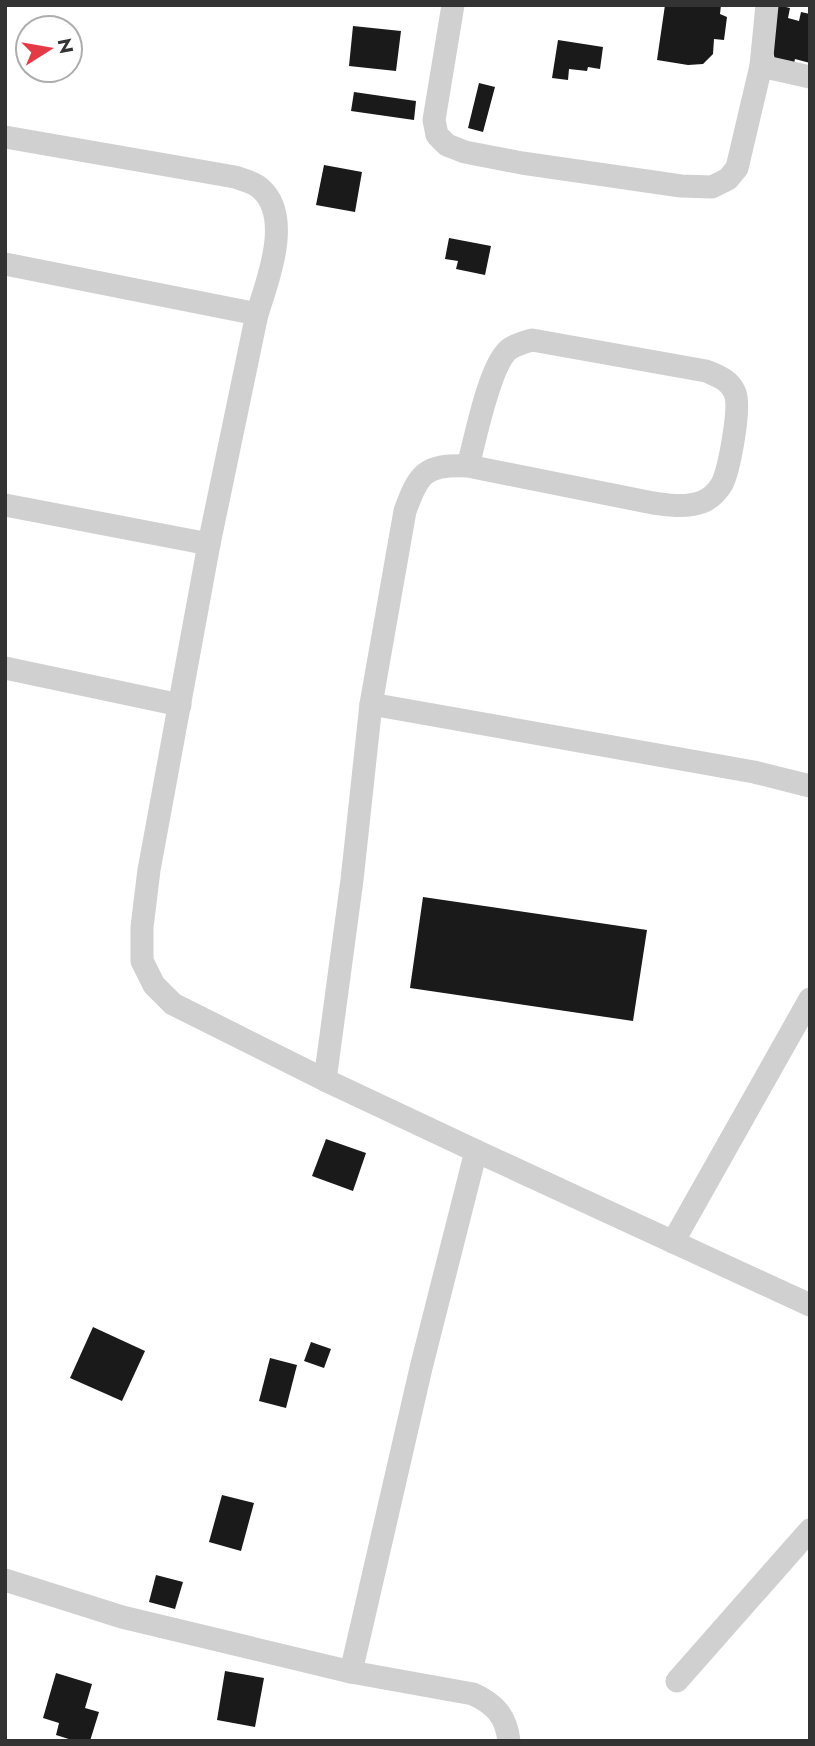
<svg xmlns="http://www.w3.org/2000/svg" width="815" height="1746" font-family="Jost,sans-serif">
	<style>
		.building { fill: #1a1a1a }
		.lines { fill: none; stroke-linecap: round; stroke-linejoin: round }
		.street { stroke: #d0d0d0; stroke-width: 23 }
	</style>
	<rect width="100%" height="100%" fill="#fff"/>
	<!-- building -->
	<g class="building">
		<polygon points="665,5 721,5 720,14 727,17 724,40 714,39 713,54 703,64 688,65 657,60"/>
		<polygon points="778,5 790,8 788,18 799,21 801,12 810,14 810,63 795,59 793,68 776,64 770,39"/>
		<polygon points="353,26 401,31 396,71 349,66"/>
		<polygon points="558,40 603,47 600,69 588,67 587,71 569,69 568,80 552,78"/>
		<polygon points="479,83 495,87 483,132 468,128"/>
		<polygon points="354,92 416,101 414,120 351,111"/>
		<polygon points="324,165 362,172 355,212 316,205"/>
		<polygon points="449,238 491,246 485,275 456,269 458,261 445,259"/>
		<polygon points="423,897 647,930 633,1021 410,988"/>
		<polygon points="326,1139 366,1153 353,1191 312,1176"/>
		<polygon points="93,1327 145,1351 122,1401 70,1378"/>
		<polygon points="311,1342 331,1349 324,1368 304,1361"/>
		<polygon points="270,1358 297,1365 286,1408 259,1401"/>
		<polygon points="222,1495 254,1503 241,1551 209,1542"/>
		<polygon points="156,1575 183,1582 175,1609 149,1602"/>
		<polygon points="225,1671 264,1678 255,1727 217,1720"/>
		<polygon points="56,1673 92,1684 85,1708 99,1712 90,1741 75,1741 56,1735 59,1723 43,1718"/>
	</g>
	<g class="lines">
		<!-- street -->
		<g class="street">
			<polyline points="453,5 434,120 437,135 447,145 465,152 522,163 681,186 712,187 728,179 737,168 761,66 767,5"/>
			<polyline points="761,66 810,77"/>
			<path d="M 5,137 L 235,177 C 243,180 254,182 260,188 C 293,216 268,280 257,314"/>
			<polyline points="5,264 257,314 209,544 5,505"/>
			<polyline points="209,544 149,870 142,927 142,961 154,985 173,1004 325,1080 476,1151 421,1368 351,1672"/>
			<polyline points="5,668 180,705"/>
			<path d="M 371,704 L 405,511 C 419,473 425,464 468,466 L 653,503 C 669,505 686,508 702,502 C 710,499 717,492 722,484 C 729,470 741,408 735,393 C 730,380 718,376 706,371 L 532,340 C 525,342 517,344 511,348 C 490,360 475,441 468,466"/>
			<polyline points="325,1080 352,880 371,704 754,772 810,786"/>
			<polyline points="476,1151 810,1305"/>
			<polyline points="673,1242 810,999"/>
			<path d="M 5,1580 L 122,1617 L 351,1672 L 473,1694 C 495,1704 506,1716 509,1741"/>
			<polyline points="677,1681 810,1530"/>
		</g>
	</g>
	<!-- border -->
	<rect width="815" height="1746" fill="none" stroke="#333333" stroke-width="14"/>
	<!-- north arrow -->
	<g transform="translate(49 49) rotate(79)"><circle r="33" fill="#ffffff" stroke="#adadad" stroke-width="2"/>
	<path d="M0-5L12 26L0 18L-12 26Z" fill="#e63946"/>
	<text y="-10" font-size="19" font-weight="bold" text-anchor="middle" fill="#333333">N</text>
	</g>
</svg>
